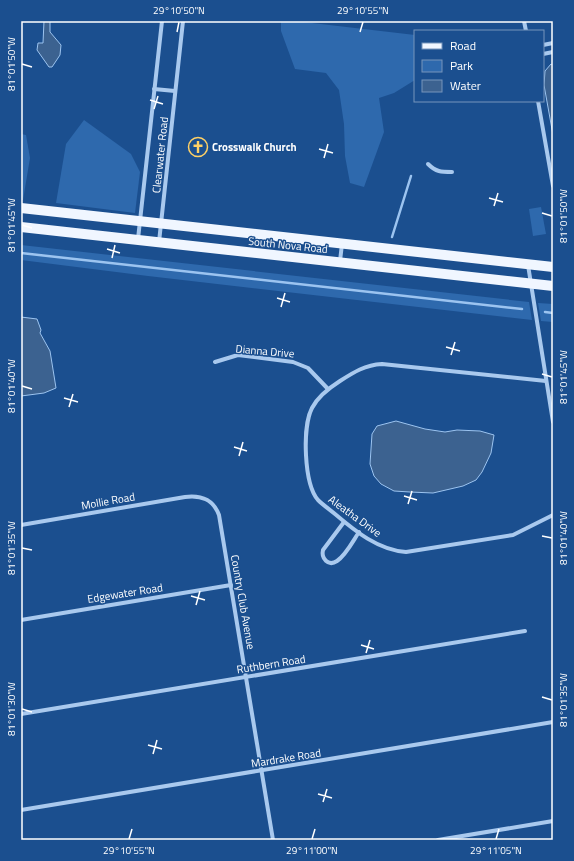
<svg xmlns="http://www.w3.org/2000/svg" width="574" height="861" font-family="'Titillium Web',sans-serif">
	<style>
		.green { fill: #2e69ad }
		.water { fill: #3c6290; stroke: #9cc4f0 }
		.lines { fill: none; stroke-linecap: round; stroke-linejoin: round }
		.stream { stroke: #9cc4f0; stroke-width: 2.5 }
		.minor { stroke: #a9c9ee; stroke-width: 4 }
		.primary { stroke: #f0f6ff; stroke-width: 10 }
		.ticks { fill: none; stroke: #fff; stroke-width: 1.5 }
		.labels { text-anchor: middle; stroke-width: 3; stroke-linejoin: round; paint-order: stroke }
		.poi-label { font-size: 11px; font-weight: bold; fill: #fff; stroke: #1b4f8f; text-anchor: start }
		.street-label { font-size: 11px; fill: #fff; stroke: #1b4f8f }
		.neatline { fill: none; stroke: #fff; stroke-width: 1.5 }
		.ticks-label { font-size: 10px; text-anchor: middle; fill: #fff }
	</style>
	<rect width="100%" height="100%" fill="#1b4f8f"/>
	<!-- green -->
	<g class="green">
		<polygon points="281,21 295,21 415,35 415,80 394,93 379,98 384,132 364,187 350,183 345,156 344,124 339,90 326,73 295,69 281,31"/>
		<polygon points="84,120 131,154 140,172 135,213 56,203 66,144"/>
		<polygon points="21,134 26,135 30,158 23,200 21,200"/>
		<polygon points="541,207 546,234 533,236 529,209"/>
		<polygon points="21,245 529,302 532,320 148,276 21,260"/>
		<polygon points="538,303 553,304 553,322 541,321"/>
	</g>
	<!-- water -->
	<g class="water">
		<polygon points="44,21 50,21 50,32 61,45 60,55 52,67 49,67 37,50 38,43 43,43"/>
		<polygon points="551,64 553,65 553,135 544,85 545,71"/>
		<polygon points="21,317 37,319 41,330 40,333 50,351 56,388 44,393 21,396"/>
		<polygon points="396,421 425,429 445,432 457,430 480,431 494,435 491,453 482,472 476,480 463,486 433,493 410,492 394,491 381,484 374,476 370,464 372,434 377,426"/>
	</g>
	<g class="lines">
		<!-- stream -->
		<g class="stream">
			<polyline points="392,237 411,176"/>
			<polyline points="21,253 522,309"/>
			<polyline points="545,312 553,313"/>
		</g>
		<!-- minor -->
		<g class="minor">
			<polyline points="524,21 526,31"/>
			<polyline points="543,45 553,43"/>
			<polyline points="543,54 553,52"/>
			<polyline points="154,89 175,91"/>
			<polyline points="538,101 553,186"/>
			<path d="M 428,164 C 436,172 441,172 452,172"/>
			<polyline points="138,239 162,21"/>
			<polyline points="159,242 183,21"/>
			<polyline points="340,261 342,244"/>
			<polyline points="528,265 553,422"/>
			<polyline points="215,362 238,355 293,362 308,368 328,389"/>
			<path d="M 546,381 L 382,364 C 365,365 354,372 340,381 C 329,388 318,396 312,408 C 302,427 304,484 318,500 C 323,505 329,509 335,514 C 355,531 378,550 406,552 L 513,535 L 553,515"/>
			<path d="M 344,522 L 323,550 C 321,558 328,567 337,561 C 346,555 353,541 359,532"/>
			<path d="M 21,525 L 185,497 C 201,495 213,499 219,515 L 273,840"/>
			<polyline points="21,620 231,585"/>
			<polyline points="21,714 525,631"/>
			<polyline points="21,810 553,722"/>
			<polyline points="438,840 553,821"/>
		</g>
		<!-- primary -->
		<g class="primary">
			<polyline points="21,208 553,267"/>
			<polyline points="21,227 553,286"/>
		</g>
	</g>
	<!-- ticks -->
	<path class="ticks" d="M 177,32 L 179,22M 360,32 L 363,22M 22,64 L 32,67M 150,100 L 163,104M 154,109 L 158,96M 319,149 L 333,153M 324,158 L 328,144M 489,198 L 503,202M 494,206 L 498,193M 542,213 L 552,216M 22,225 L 32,228M 107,249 L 120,253M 112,258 L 115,245M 277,298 L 290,302M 281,307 L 285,293M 446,347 L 460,351M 451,355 L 455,342M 542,374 L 552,377M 22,386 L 32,389M 64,398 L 78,402M 69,407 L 73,394M 234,447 L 247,451M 239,456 L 243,442M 404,496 L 417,500M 408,504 L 412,491M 542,536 L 552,538M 22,548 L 32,550M 191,596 L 205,600M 196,605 L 200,591M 361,645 L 374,649M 366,653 L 370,640M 542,697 L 552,700M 22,709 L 32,712M 148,745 L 162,749M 153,754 L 157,740M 318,794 L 332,798M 323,802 L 327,789M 129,839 L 132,829M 312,839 L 315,829M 496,839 L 499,829"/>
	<!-- icons -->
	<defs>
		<symbol id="church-ring" viewBox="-11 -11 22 22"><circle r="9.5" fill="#1b4f8f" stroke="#ffd166" stroke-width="1.5"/><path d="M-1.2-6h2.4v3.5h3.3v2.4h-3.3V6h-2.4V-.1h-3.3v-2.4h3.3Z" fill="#ffd166"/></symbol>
	</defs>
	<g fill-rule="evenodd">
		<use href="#church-ring" x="187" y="136" width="22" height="22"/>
	</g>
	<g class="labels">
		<!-- poi labels -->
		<g class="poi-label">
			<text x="212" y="151">Crosswalk Church</text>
		</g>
		<!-- street labels -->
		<g class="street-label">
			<text transform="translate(160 155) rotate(-84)" y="4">Clearwater Road</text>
			<text transform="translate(288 245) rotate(6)" y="4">South Nova Road</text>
			<text transform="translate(265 351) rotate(5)" y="4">Dianna Drive</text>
			<text transform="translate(108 501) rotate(-10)" y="4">Mollie Road</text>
			<text transform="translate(355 516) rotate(36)" y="4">Aleatha Drive</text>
			<text transform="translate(125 593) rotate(-9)" y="4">Edgewater Road</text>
			<text transform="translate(243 602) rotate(80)" y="4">Country Club Avenue</text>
			<text transform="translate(271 664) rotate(-9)" y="4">Ruthbern Road</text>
			<text transform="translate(286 758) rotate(-9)" y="4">Mardrake Road</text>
		</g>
	</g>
	<!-- border -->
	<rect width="574" height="861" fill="none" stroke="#1b4f8f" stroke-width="44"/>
	<!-- legend -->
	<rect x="414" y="30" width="130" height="72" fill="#1b4f8f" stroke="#7695bc"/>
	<rect x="422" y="43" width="20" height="6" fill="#f0f6ff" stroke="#7695bc"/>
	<text x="450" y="50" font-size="12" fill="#ffffff">Road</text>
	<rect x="422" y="60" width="20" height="12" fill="#2e69ad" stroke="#7695bc"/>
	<text x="450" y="70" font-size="12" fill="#ffffff">Park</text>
	<rect x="422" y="80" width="20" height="12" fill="#3c6290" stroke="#7695bc"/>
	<text x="450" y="90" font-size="12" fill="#ffffff">Water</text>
	<rect x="22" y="22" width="530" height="817" class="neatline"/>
	<g class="ticks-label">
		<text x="179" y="14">29°10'50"N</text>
		<text x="363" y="14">29°10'55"N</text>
		<text transform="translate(11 64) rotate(-90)" y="4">81°01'50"W</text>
		<text transform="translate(563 216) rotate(-90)" y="4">81°01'50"W</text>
		<text transform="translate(11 225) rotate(-90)" y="4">81°01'45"W</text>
		<text transform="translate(563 377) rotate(-90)" y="4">81°01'45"W</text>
		<text transform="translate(11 386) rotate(-90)" y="4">81°01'40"W</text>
		<text transform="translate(563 538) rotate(-90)" y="4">81°01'40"W</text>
		<text transform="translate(11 548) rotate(-90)" y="4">81°01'35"W</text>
		<text transform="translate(563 700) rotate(-90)" y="4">81°01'35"W</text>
		<text transform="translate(11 709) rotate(-90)" y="4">81°01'30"W</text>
		<text x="129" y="854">29°10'55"N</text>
		<text x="312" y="854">29°11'00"N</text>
		<text x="496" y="854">29°11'05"N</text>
	</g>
</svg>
